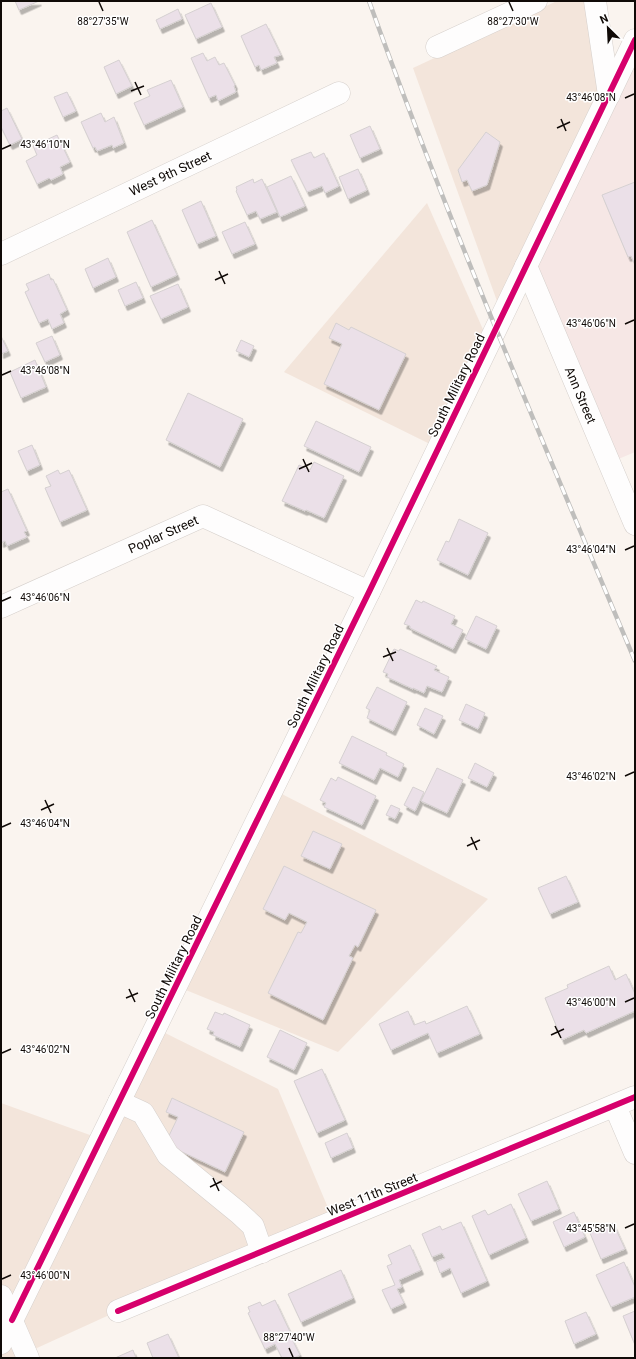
<svg xmlns="http://www.w3.org/2000/svg" width="636" height="1359" font-family="Roboto,sans-serif">
	<style>
		.built { fill: #f3e5db }
		.education { fill: #f6e7e5 }
		.building { fill: #ebe0e8; stroke: #d5d0d1; filter: url(#shadow) }
		.lines { fill: none; stroke-linecap: round; stroke-linejoin: round }
		.minor-casing { stroke: #d6d0cc; stroke-width: 23 }
		.major-casing { stroke: #d6d0cc; stroke-width: 23 }
		.minor { stroke: #fefdfd; stroke-width: 22 }
		.major { stroke: #fefdfd; stroke-width: 22 }
		.rail-casing { stroke: #bfbebc; stroke-width: 4.5 }
		.rail { stroke: #fff; stroke-width: 3; stroke-dasharray: 9; stroke-linecap: butt }
		.cycleway-casing { stroke: #fff; stroke-width: 8 }
		.cycleway { stroke: #d6006c; stroke-width: 6 }
		.ticks { fill: none; stroke: #100a07; stroke-width: 1.5 }
		.labels { text-anchor: middle; stroke-width: 3; stroke-linejoin: round; paint-order: stroke }
		.street-label { font-size: 13px; fill: #100a07; stroke: #fff }
		.ticks-label { font-size: 10px; text-anchor: middle; fill: #100a07; stroke: #fff; stroke-width: 3; stroke-linejoin: round; paint-order: stroke }
	</style>
	<defs>
		<filter id="shadow"><feDropShadow dx="2.5" dy="4.5" stdDeviation="0" flood-color="#0004"/></filter>
	</defs>
	<rect width="100%" height="100%" fill="#faf4ef"/>
	<!-- built -->
	<g class="built">
		<polygon points="557,1 595,1 609,95 502,315 413,68"/>
		<polygon points="427,203 489,343 438,448 284,372"/>
		<polygon points="272,789 488,899 338,1052 176,986"/>
		<polygon points="155,1028 278,1089 334,1222 118,1311 26,1353 28,1358 1,1358 1,1103 101,1139"/>
	</g>
	<!-- education -->
	<polygon class="education" points="635,40 635,452 609,463 526,266"/>
	<!-- building -->
	<g class="building">
		<polygon points="15,1 39,1 19,10"/>
		<polygon points="211,3 222,27 196,39 185,15"/>
		<polygon points="178,9 182,19 160,29 156,20"/>
		<polygon points="266,24 281,55 274,57 277,63 261,70 259,65 255,67 241,36"/>
		<polygon points="203,53 207,61 215,57 219,65 224,63 235,85 234,86 236,92 218,101 216,95 209,98 191,58"/>
		<polygon points="119,60 132,86 116,94 104,67"/>
		<polygon points="171,80 183,107 144,125 134,103 150,96 147,90"/>
		<polygon points="67,92 76,111 63,117 54,97"/>
		<polygon points="7,108 22,139 10,145 1,127 1,111"/>
		<polygon points="101,113 105,122 114,117 124,143 113,148 112,145 97,151 95,147 93,148 81,122"/>
		<polygon points="370,126 380,149 360,158 350,135"/>
		<polygon points="486,132 500,142 487,185 472,191 467,180 462,182 458,170"/>
		<polygon points="57,135 70,162 60,167 63,174 51,180 49,178 37,184 26,161 37,155 33,146"/>
		<polygon points="311,152 314,158 324,153 339,186 325,193 322,186 307,192 291,160"/>
		<polygon points="358,169 367,190 348,199 339,177"/>
		<polygon points="291,176 305,206 280,217 267,187"/>
		<polygon points="253,179 254,183 262,179 277,212 260,219 256,211 247,215 236,191 237,190 236,187"/>
		<polygon points="635,182 635,265 631,256 628,257 602,195"/>
		<polygon points="201,201 216,236 197,244 182,210"/>
		<polygon points="152,220 177,275 151,287 127,232"/>
		<polygon points="245,222 255,244 232,254 222,232"/>
		<polygon points="108,258 116,277 93,288 85,269"/>
		<polygon points="49,274 51,280 53,279 67,310 60,314 64,323 52,329 48,319 39,323 25,292 29,290 26,284"/>
		<polygon points="136,282 143,298 125,306 118,290"/>
		<polygon points="178,284 188,307 161,319 150,296"/>
		<polygon points="336,323 349,330 351,327 406,354 379,410 324,384 342,344 329,338"/>
		<polygon points="1,336 8,351 1,354"/>
		<polygon points="52,336 60,355 45,362 36,343"/>
		<polygon points="241,340 254,346 249,357 236,351"/>
		<polygon points="35,360 46,387 21,398 10,372"/>
		<polygon points="188,393 243,419 220,467 166,440"/>
		<polygon points="316,421 371,447 359,472 304,446"/>
		<polygon points="32,445 40,465 27,471 18,451"/>
		<polygon points="314,462 344,476 324,518 306,510 305,511 282,501 299,465 310,470"/>
		<polygon points="58,470 60,474 69,470 87,510 60,522 45,488 51,486 46,476"/>
		<polygon points="8,489 27,531 24,532 27,537 7,546 5,541 1,543 1,492"/>
		<polygon points="459,519 488,533 468,575 437,560 446,541 449,542"/>
		<polygon points="416,600 422,603 423,601 455,616 451,624 463,630 453,649 410,628 410,626 404,624"/>
		<polygon points="476,616 497,626 486,649 465,639"/>
		<polygon points="394,649 399,651 400,649 437,666 434,670 449,677 442,692 427,686 424,693 413,688 413,689 387,677 388,674 383,672"/>
		<polygon points="377,687 407,702 393,731 367,718 370,710 366,708"/>
		<polygon points="466,704 485,713 478,729 459,720"/>
		<polygon points="425,708 443,716 434,734 417,725"/>
		<polygon points="352,736 387,753 386,755 404,764 398,777 380,768 374,780 339,763"/>
		<polygon points="475,763 494,773 487,787 468,778"/>
		<polygon points="437,768 463,780 447,813 421,801"/>
		<polygon points="338,777 376,796 362,825 324,807 326,803 320,800 331,778 336,781"/>
		<polygon points="413,787 424,792 415,811 404,805"/>
		<polygon points="391,805 400,809 395,819 386,815"/>
		<polygon points="313,831 342,844 330,869 301,856"/>
		<polygon points="284,866 376,910 358,947 355,945 349,956 353,958 323,1020 268,993 298,932 301,933 307,922 289,913 285,920 263,909"/>
		<polygon points="566,876 578,902 550,914 538,888"/>
		<polygon points="609,966 615,980 626,974 635,994 635,1011 586,1033 584,1030 562,1040 545,998 568,988 567,985"/>
		<polygon points="467,1006 480,1034 437,1053 428,1033 391,1050 379,1024 408,1011 414,1025 425,1021 426,1024"/>
		<polygon points="215,1012 223,1015 224,1013 250,1025 240,1047 213,1035 214,1032 207,1029"/>
		<polygon points="280,1030 307,1043 294,1070 267,1057"/>
		<polygon points="322,1069 345,1120 317,1133 294,1081"/>
		<polygon points="172,1098 244,1132 225,1172 165,1144 178,1117 166,1112"/>
		<polygon points="347,1133 353,1148 331,1158 325,1143"/>
		<polygon points="547,1181 559,1209 531,1221 518,1194"/>
		<polygon points="511,1204 526,1238 489,1255 472,1216 485,1210 488,1215"/>
		<polygon points="574,1212 585,1237 564,1247 553,1222"/>
		<polygon points="461,1222 487,1281 461,1293 450,1268 440,1273 436,1262 445,1258 442,1253 432,1257 422,1234 440,1226 442,1230"/>
		<polygon points="613,1223 625,1249 601,1259 590,1233"/>
		<polygon points="410,1245 421,1270 399,1280 402,1287 397,1289 404,1303 391,1309 382,1290 395,1285 387,1266 392,1264 388,1255"/>
		<polygon points="624,1262 635,1287 635,1297 611,1307 596,1275"/>
		<polygon points="341,1270 353,1298 301,1322 288,1294"/>
		<polygon points="275,1300 292,1336 291,1337 300,1355 294,1358 282,1358 275,1344 265,1349 248,1313 250,1312 248,1307 260,1302 262,1306"/>
		<polygon points="635,1311 635,1345 623,1316"/>
		<polygon points="586,1312 596,1334 574,1344 565,1321"/>
		<polygon points="168,1334 179,1358 153,1358 147,1343"/>
		<polygon points="133,1350 136,1358 115,1358"/>
	</g>
	<g class="lines">
		<defs>
			<g id="minor">
				<polyline points="595,1 609,95"/>
				<polyline points="437,47 536,1"/>
				<polyline points="1,254 339,93"/>
				<polyline points="526,266 635,524"/>
				<polyline points="1,607 203,516 369,592"/>
				<polyline points="119,1102 143,1113 168,1155 239,1213 253,1226 262,1252"/>
				<polyline points="615,1106 635,1153"/>
				<polyline points="1,1296 28,1358"/>
				<polyline points="118,1311 635,1097"/>
			</g>
			<polyline id="major" points="1,1343 369,592 635,40"/>
		</defs>
		<!-- minor casing -->
		<use href="#minor" class="minor-casing"/>
		<!-- major casing -->
		<use href="#major" class="major-casing"/>
		<!-- minor -->
		<use href="#minor" class="minor"/>
		<!-- major -->
		<use href="#major" class="major"/>
		<defs>
			<path id="rail" d="M 369,1 C 449,224 543,442 635,661"/>
		</defs>
		<!-- rail casing -->
		<use href="#rail" class="rail-casing"/>
		<!-- rail -->
		<use href="#rail" class="rail"/>
		<defs>
			<g id="cycleway">
				<polyline points="118,1311 635,1097"/>
				<polyline points="12,1320 369,592 635,40"/>
			</g>
		</defs>
		<!-- cycleway casing -->
		<use href="#cycleway" class="cycleway-casing"/>
		<!-- cycleway -->
		<use href="#cycleway" class="cycleway"/>
	</g>
	<!-- ticks -->
	<path class="ticks" d="M 99,2 L 103,11M 509,2 L 513,11M 135,82 L 141,95M 131,91 L 144,86M 625,98 L 634,94M 561,119 L 566,131M 557,128 L 570,122M 2,149 L 11,145M 219,271 L 225,284M 215,280 L 228,274M 625,324 L 634,320M 2,375 L 11,371M 303,459 L 309,472M 299,469 L 312,463M 625,550 L 634,546M 2,601 L 11,597M 387,648 L 393,661M 383,657 L 396,652M 625,776 L 634,772M 45,800 L 51,813M 41,810 L 54,804M 2,827 L 11,823M 471,837 L 477,850M 467,846 L 480,840M 129,989 L 135,1002M 126,998 L 138,993M 625,1002 L 634,998M 555,1026 L 561,1038M 551,1035 L 564,1029M 2,1053 L 11,1049M 213,1178 L 219,1191M 210,1187 L 222,1181M 625,1228 L 634,1224M 2,1279 L 11,1275M 289,1348 L 293,1357"/>
	<g class="labels">
		<!-- street labels -->
		<g class="street-label">
			<text transform="translate(170 173) rotate(-25)" y="5">West 9th Street</text>
			<text transform="translate(456 385) rotate(-64)" y="5">South Military Road</text>
			<text transform="translate(581 395) rotate(67)" y="5">Ann Street</text>
			<text transform="translate(163 534) rotate(-24)" y="5">Poplar Street</text>
			<text transform="translate(315 676) rotate(-64)" y="5">South Military Road</text>
			<text transform="translate(173 967) rotate(-64)" y="5">South Military Road</text>
			<text transform="translate(372 1194) rotate(-22)" y="5">West 11th Street</text>
		</g>
	</g>
	<g class="ticks-label">
		<text x="103" y="25">88°27'35"W</text>
		<text x="513" y="25">88°27'30"W</text>
		<text x="591" y="101">43°46'08"N</text>
		<text x="45" y="148">43°46'10"N</text>
		<text x="591" y="327">43°46'06"N</text>
		<text x="45" y="374">43°46'08"N</text>
		<text x="591" y="553">43°46'04"N</text>
		<text x="45" y="601">43°46'06"N</text>
		<text x="591" y="780">43°46'02"N</text>
		<text x="45" y="827">43°46'04"N</text>
		<text x="591" y="1006">43°46'00"N</text>
		<text x="45" y="1053">43°46'02"N</text>
		<text x="591" y="1232">43°45'58"N</text>
		<text x="45" y="1279">43°46'00"N</text>
		<text x="289" y="1341">88°27'40"W</text>
	</g>
	<!-- border -->
	<rect width="636" height="1359" fill="none" stroke="#100a07" stroke-width="4"/>
	<!-- north arrow -->
	<g transform="translate(608 28) rotate(336)" stroke="#ffffff" stroke-width="3" paint-order="stroke">
	<path d="M0-3L7 15L0 10L-7 15Z" fill="#100a07"/>
	<text y="-6" font-size="11" font-weight="bold" text-anchor="middle" fill="#100a07">N</text>
	</g>
</svg>
